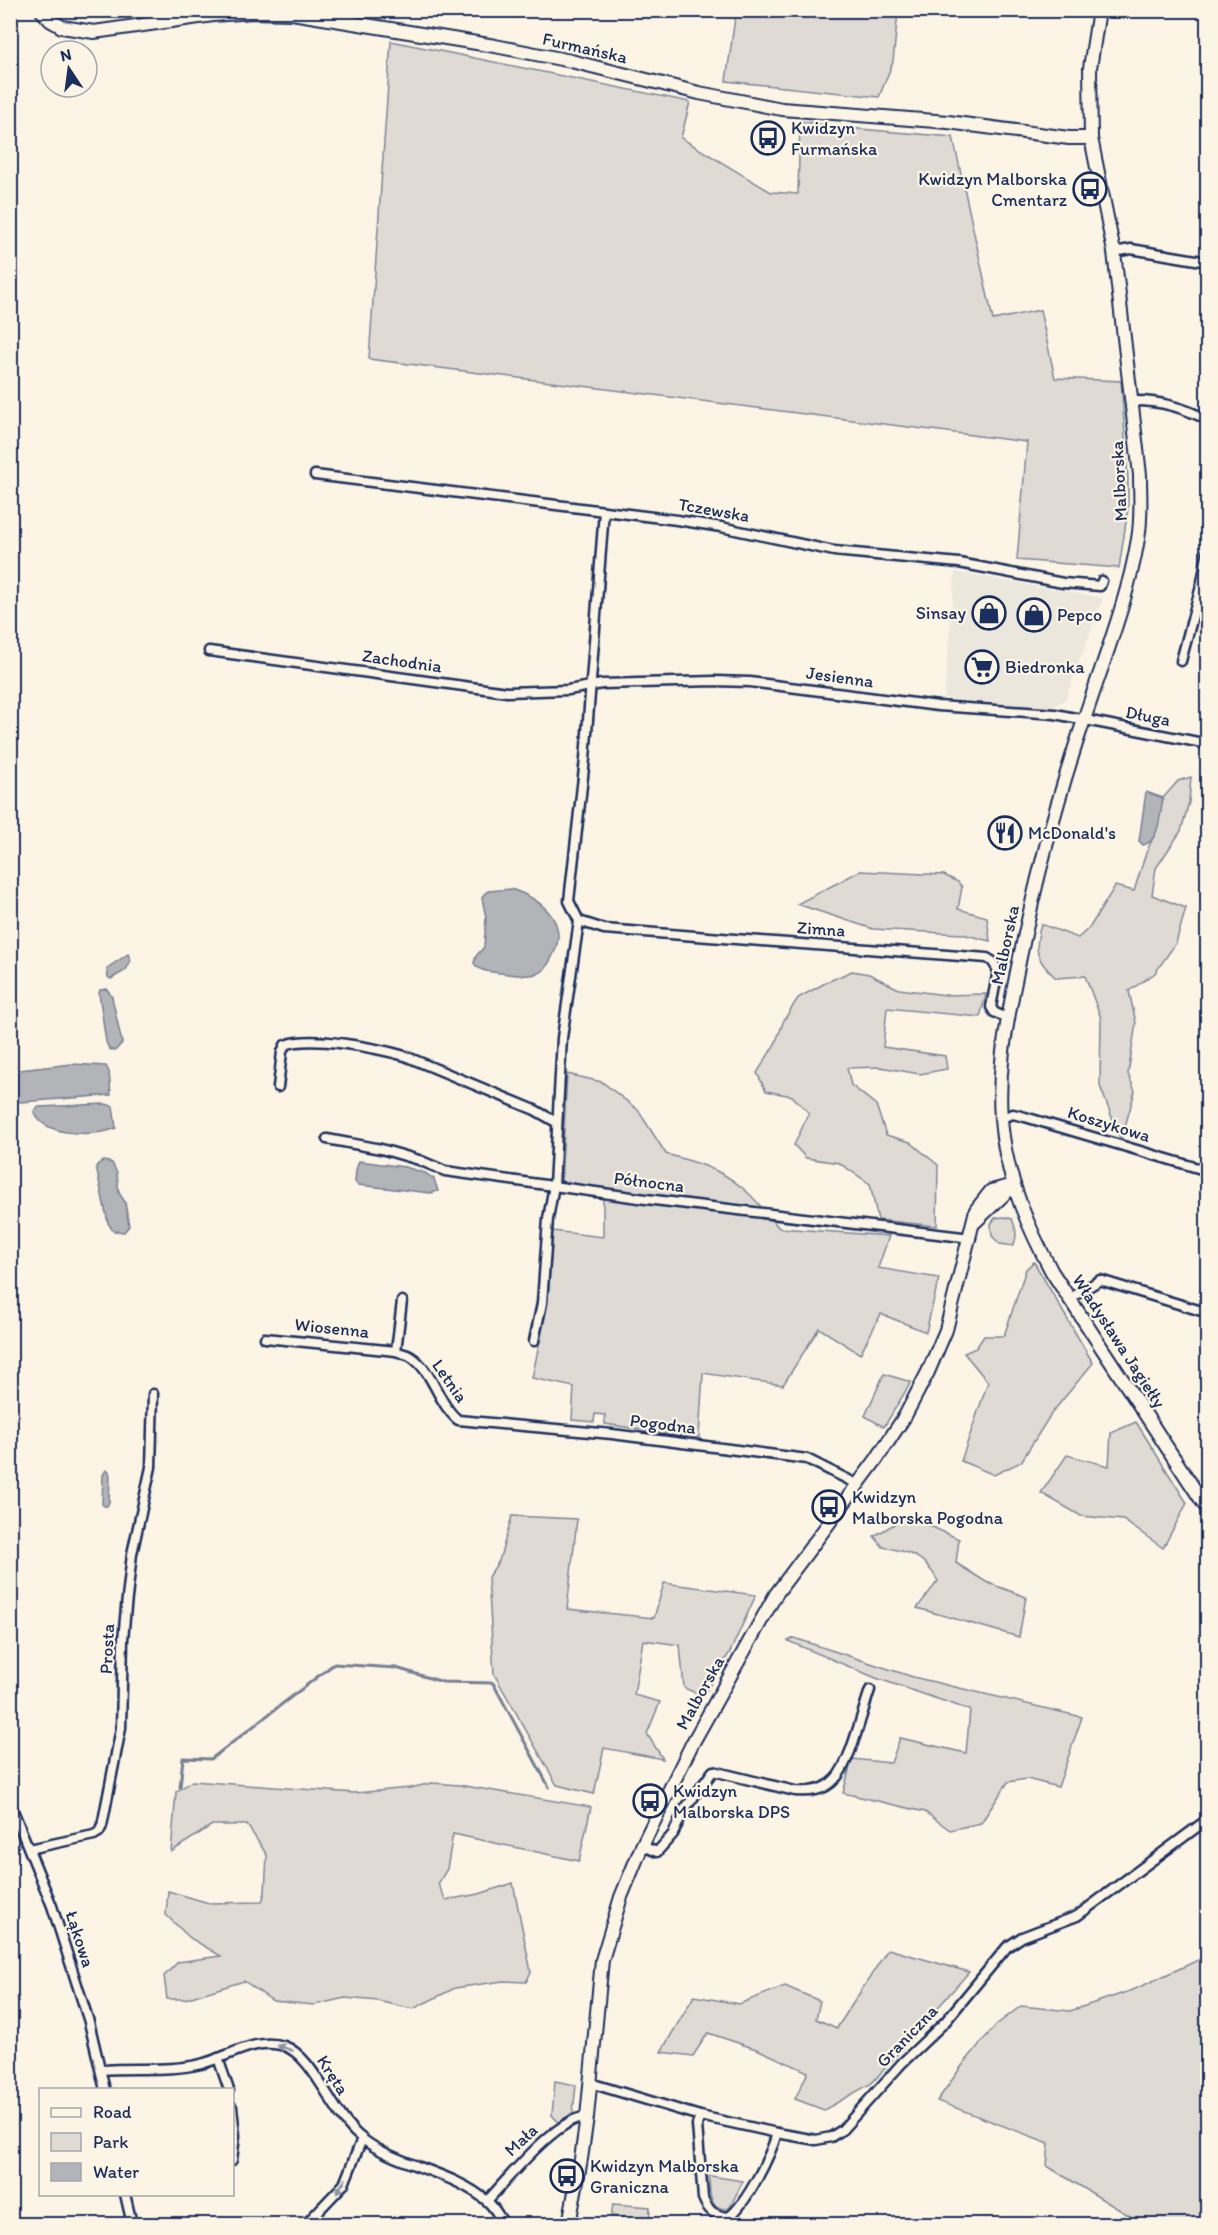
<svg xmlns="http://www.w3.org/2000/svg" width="1218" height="2235" font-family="Itim,sans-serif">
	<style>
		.built { fill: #ece7dc }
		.green { fill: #dfdbd4; stroke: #7d8599; stroke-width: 1.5 }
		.water { fill: #b2b4b8; stroke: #767f94; stroke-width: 1.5 }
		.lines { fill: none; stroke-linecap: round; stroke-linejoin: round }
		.stream { stroke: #767f94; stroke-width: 3 }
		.street-casing { stroke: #1b2f5e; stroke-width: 13 }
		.secondary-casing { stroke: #1b2f5e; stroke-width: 16 }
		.primary-casing { stroke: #1b2f5e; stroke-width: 16 }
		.street { stroke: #fcf5e5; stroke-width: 8 }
		.secondary { stroke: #fcf5e5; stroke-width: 12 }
		.primary { stroke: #fcf5e5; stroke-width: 12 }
		.oneway { fill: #8c92a2 }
		.labels { text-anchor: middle; stroke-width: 4.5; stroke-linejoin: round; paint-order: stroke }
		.street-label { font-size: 18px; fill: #1b2f5e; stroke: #fcf5e5 }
		.poi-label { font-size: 18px; fill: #1b2f5e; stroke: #fcf5e5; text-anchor: start }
	</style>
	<rect width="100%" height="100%" fill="#fcf5e5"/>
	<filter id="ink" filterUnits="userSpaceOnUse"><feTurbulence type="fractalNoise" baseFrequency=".0167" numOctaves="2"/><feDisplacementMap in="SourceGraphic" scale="12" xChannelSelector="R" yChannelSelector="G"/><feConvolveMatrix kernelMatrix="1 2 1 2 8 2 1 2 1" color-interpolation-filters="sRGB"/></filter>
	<g filter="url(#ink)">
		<!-- built -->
		<polygon class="built" points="955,572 1103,598 1065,700 1048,709 944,698"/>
		<!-- green -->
		<g class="green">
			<polygon points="736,11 898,11 893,62 879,97 726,81"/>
			<polygon points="391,41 690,102 681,138 771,192 798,194 800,121 836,127 953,137 993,320 1040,310 1055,378 1121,381 1128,478 1128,509 1119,568 1017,560 1027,442 369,359"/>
			<path d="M 1191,777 L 1189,802 L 1181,831 L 1156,868 L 1152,895 L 1186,908 L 1176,943 L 1155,973 L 1129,991 L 1136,1023 L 1128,1074 L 1135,1091 L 1121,1141 L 1100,1086 L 1101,1018 L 1085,976 L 1056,978 C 1035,959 1034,951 1041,924 L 1078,938 L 1090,927 L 1115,886 L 1134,891 L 1146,853 L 1157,829 L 1163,798 L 1178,781 Z"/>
			<polygon points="860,871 944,875 958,882 962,887 958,909 987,917 990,941 962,934 873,929 797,904"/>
			<polygon points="852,971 869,974 899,989 946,995 986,994 980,1017 887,1008 883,1047 945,1056 947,1069 920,1074 880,1067 847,1068 851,1085 876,1105 886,1135 910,1142 938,1165 937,1226 878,1220 870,1184 839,1163 806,1158 794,1145 809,1113 792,1096 766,1091 757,1073 775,1044 784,1020 798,998 827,982"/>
			<path d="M 567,1074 L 602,1082 L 638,1110 L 666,1154 C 692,1161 719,1168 740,1186 C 755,1197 767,1214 779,1228 L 889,1236 L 878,1268 L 939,1278 L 926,1332 L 881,1314 L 860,1354 L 819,1328 L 783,1385 L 703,1373 L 699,1438 L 605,1424 L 605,1415 L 595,1414 L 594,1422 L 572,1420 L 574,1387 L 532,1378 L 547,1307 L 553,1231 L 603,1237 L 603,1191 L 561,1185 Z"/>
			<path d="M 1004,1217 L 1012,1219 C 1016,1229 1018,1236 1013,1246 L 1000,1244 L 992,1236 L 991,1224 L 995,1218 Z"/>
			<polygon points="1034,1262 1093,1363 1051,1414 1021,1462 994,1475 961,1461 988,1382 964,1353 976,1348 984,1336 1004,1336 1026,1269"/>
			<polygon points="884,1374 911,1382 884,1427 865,1416"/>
			<polygon points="1136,1422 1187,1503 1163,1548 1123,1520 1081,1516 1041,1493 1067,1455 1109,1466 1111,1433"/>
			<polygon points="512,1516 577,1519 567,1609 654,1618 664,1583 756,1595 730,1652 703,1696 684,1688 680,1645 643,1640 634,1695 660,1702 647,1734 663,1759 604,1748 594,1794 557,1785 494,1674 488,1577 499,1561"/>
			<path d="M 908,1516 L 959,1539 L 956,1563 L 986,1582 L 1026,1597 L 1019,1637 L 917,1608 L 938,1581 C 924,1555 910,1552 883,1547 L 874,1536 Z"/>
			<polygon points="794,1638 913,1677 1082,1717 1058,1787 1027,1779 1008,1782 981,1823 950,1830 925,1812 843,1793 852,1759 891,1763 900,1738 966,1753 970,1710 876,1678 788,1641"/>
			<polygon points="192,1781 355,1793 410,1788 432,1783 459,1785 591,1807 579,1861 453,1834 447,1869 438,1884 446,1900 479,1894 513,1883 531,1972 526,1982 503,1981 455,1988 413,2009 378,2001 345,1998 314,2005 273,2001 244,1981 185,1999 167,1999 164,1976 178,1962 221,1956 190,1938 166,1915 168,1891 209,1903 262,1902 265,1892 267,1855 247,1825 212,1825 171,1852 176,1792"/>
			<polygon points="888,1949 969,1972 872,2083 824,2110 795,2099 808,2072 759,2050 708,2033 693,2056 661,2052 694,1996 739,2004 785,1986 820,2001 816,2019 837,2028"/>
			<polygon points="1207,1956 1207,2224 1143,2224 1047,2166 1049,2143 937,2101 964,2063 996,2025 1021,2006 1070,2011 1133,1990"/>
			<polygon points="555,2081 576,2085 573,2112 559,2123 552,2115"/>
			<path d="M 711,2176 L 743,2181 L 730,2207 L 727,2209 C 708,2209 710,2192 709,2177 Z"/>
			<polygon points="613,2204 650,2207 649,2224 633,2224 630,2218 611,2216"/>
		</g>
		<!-- water -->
		<g class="water">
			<path d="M 1146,792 L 1163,798 C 1160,812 1160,842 1143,845 L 1139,841 Z"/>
			<path d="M 511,889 C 539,898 569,920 554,953 C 551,959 547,969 541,972 C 529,978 512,974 499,973 C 489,971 479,972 474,963 L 476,956 L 484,947 L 486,918 L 482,898 L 484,894 L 488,891 Z"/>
			<polygon points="128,954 131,960 126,970 111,979 108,977 107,968"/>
			<polygon points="107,989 112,997 122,1043 115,1051 109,1049 106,1042 99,993 100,990"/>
			<polygon points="72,1064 106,1066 109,1072 111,1095 21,1102 11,1099 11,1071"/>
			<path d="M 105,1104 L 113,1106 L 116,1128 C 96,1137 42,1137 34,1111 L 39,1107 Z"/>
			<polygon points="104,1161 112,1163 117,1173 119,1193 125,1202 129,1226 124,1232 113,1231 108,1223 96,1167 98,1164"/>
			<polygon points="359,1161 405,1167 425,1173 434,1179 438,1191 431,1193 358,1185 355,1182 356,1170"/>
			<polygon points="106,1470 109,1471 110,1476 109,1502 107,1506 104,1506 102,1504 103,1475"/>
		</g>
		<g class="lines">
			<!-- stream -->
			<polyline class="stream" points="180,1787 183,1758 211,1759 334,1664 396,1668 443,1682 493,1683 549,1787"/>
			<defs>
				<g id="street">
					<polyline points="1114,252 1131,249 1208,262"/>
					<path d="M 1131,401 C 1157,400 1185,408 1208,420"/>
					<polyline points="315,475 677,520 721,527 834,551 959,563 1063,583 1100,586 1102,581"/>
					<polyline points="209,651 507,692 568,690 602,684 714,681 750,682 938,706 1055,714 1208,744"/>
					<polyline points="1181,661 1202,582 1208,550"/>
					<polyline points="579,921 604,929 987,958 992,961 998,970 991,1007 994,1012 1008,1019"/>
					<path d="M 278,1087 L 282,1052 L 285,1045 C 311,1035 377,1048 405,1056 L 535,1110 L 556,1122"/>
					<polyline points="1001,1118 1013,1114 1025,1117 1208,1171"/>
					<polyline points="327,1139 381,1149 419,1160 445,1171 646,1199 971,1238"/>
					<polyline points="1069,1299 1100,1280 1208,1313"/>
					<path d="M 402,1301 L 396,1351 C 400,1353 406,1354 410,1356 C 433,1370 438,1404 458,1420 L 612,1434 L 807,1459 L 857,1484"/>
					<polyline points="265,1338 396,1351"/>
					<polyline points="534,1341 542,1303 548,1219 554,1185 562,1038 579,921 569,901 585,759 604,511"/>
					<polyline points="10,1803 52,1906 89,2022 105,2090"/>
					<path d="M 642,1846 L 657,1852 L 673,1834 L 684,1810 L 713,1771 L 795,1791 C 810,1792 824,1791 835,1779 C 850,1764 862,1712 870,1690"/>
					<polyline points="29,1849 94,1835 99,1832 102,1826 121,1728 123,1640 126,1607 132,1554 151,1467 153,1394"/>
					<polyline points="218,2058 229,2090"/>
					<path d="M 101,2070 C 134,2067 169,2072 201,2064 C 229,2057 255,2037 284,2046 C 313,2055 333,2115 359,2136 C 393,2166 453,2170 488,2202 C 495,2208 499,2217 504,2224"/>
					<polyline points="590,2083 700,2116 777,2133 816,2140 831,2137 842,2130 902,2063 945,2022 1007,1947 1022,1937 1077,1916 1208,1819"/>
					<polyline points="232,2107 235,2136 232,2160"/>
					<path d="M 700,2116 L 697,2125 L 703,2198 C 708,2211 715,2216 729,2217 C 747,2203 770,2157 777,2133"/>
					<polyline points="125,2194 132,2224"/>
					<path d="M 487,2201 C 506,2181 559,2115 587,2117"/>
					<polyline points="306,2224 344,2184 362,2139"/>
				</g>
				<g id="secondary">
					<polyline points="41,10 50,20 62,27 94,32 213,15 253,12 292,13 495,46 571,61 699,93 782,109 948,122 1069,138 1091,138"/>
					<polyline points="974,1223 1013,1186"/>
					<polyline points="569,2224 581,2159 587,2117 602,1960 621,1897 642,1846 692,1744 776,1594 876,1460 905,1416 928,1372 946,1330 976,1210 991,1191 1014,1185"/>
				</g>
				<path id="primary" d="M 1099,10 L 1090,68 L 1091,138 L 1114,252 L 1140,475 C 1140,496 1142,518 1138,539 C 1128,599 1104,659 1085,717 C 1058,795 1037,876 1020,957 C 1008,1017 994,1076 1003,1137 C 1010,1186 1029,1229 1052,1272 L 1208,1510"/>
			</defs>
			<!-- street casing -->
			<use href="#street" class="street-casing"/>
			<!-- secondary casing -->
			<use href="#secondary" class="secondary-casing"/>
			<!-- primary casing -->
			<use href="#primary" class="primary-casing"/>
			<!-- street -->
			<use href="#street" class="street"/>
			<!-- secondary -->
			<use href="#secondary" class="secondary"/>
			<!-- primary -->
			<use href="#primary" class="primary"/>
		</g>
		<!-- one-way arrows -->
		<defs><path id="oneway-solid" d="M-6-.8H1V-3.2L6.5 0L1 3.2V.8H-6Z" transform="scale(1.5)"/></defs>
		<g class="oneway">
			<use href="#oneway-solid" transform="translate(285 2048) rotate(-160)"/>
			<use href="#oneway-solid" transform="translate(341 2186) rotate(123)"/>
		</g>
	</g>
	<!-- icons -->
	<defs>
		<symbol id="bus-ring" viewBox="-11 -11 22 22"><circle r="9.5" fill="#fcf5e5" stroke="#1b2f5e" stroke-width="1.5"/><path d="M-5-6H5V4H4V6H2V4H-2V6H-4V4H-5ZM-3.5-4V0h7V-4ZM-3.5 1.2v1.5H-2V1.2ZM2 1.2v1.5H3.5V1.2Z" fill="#1b2f5e"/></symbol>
		<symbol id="shop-ring" viewBox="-11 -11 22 22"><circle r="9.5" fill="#fcf5e5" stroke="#1b2f5e" stroke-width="1.5"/><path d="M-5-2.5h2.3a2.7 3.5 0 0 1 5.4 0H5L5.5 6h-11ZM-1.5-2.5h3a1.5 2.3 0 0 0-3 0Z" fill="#1b2f5e"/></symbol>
		<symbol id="supermarket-ring" viewBox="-11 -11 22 22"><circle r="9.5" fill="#fcf5e5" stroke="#1b2f5e" stroke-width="1.5"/><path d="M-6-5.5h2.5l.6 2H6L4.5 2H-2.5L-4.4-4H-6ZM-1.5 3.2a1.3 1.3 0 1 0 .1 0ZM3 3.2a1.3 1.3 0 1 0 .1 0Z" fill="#1b2f5e"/></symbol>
		<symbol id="restaurant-ring" viewBox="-11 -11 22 22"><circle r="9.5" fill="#fcf5e5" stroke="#1b2f5e" stroke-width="1.5"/><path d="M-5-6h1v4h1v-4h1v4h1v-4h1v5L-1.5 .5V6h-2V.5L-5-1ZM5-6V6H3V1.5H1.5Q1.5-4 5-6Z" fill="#1b2f5e"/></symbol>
	</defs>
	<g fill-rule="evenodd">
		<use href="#bus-ring" x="749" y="119" width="38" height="38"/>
		<use href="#bus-ring" x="1071" y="170" width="38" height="38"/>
		<use href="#shop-ring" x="970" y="594" width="38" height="38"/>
		<use href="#shop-ring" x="1015" y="596" width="38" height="38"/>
		<use href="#supermarket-ring" x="963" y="648" width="38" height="38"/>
		<use href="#restaurant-ring" x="986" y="814" width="38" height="38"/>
		<use href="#bus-ring" x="810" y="1488" width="38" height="38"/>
		<use href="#bus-ring" x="631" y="1782" width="38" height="38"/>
		<use href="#bus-ring" x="548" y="2157" width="38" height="38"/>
	</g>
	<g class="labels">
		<!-- street labels -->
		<g class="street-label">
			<text transform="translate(585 48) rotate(13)" y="6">Furmańska</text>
			<text transform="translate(1119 481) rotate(-93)" y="6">Malborska</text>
			<text transform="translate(714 510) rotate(10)" y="6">Tczewska</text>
			<text transform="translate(402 661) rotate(8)" y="6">Zachodnia</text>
			<text transform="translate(840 677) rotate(8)" y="6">Jesienna</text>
			<text transform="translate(1148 716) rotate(11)" y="6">Długa</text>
			<text transform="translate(821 929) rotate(4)" y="6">Zimna</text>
			<text transform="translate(1005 945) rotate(-78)" y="6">Malborska</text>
			<text transform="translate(1109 1124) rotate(17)" y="6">Koszykowa</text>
			<text transform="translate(649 1182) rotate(7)" y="6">Północna</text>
			<text transform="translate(332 1328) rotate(6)" y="6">Wiosenna</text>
			<text transform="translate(1119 1341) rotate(57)" y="6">Władysława Jagiełły</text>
			<text transform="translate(450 1381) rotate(55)" y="6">Letnia</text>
			<text transform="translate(663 1424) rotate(7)" y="6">Pogodna</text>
			<text transform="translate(107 1649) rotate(-87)" y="6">Prosta</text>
			<text transform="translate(700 1693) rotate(-61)" y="6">Malborska</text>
			<text transform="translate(80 1939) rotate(72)" y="6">Łąkowa</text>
			<text transform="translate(907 2036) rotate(-46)" y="6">Graniczna</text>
			<text transform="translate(333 2075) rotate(57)" y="6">Kręta</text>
			<text transform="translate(521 2140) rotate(-43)" y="6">Mała</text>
		</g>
		<!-- poi labels -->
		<g class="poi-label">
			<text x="791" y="134">Kwidzyn<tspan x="791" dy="21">Furmańska</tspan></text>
			<text x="1067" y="185" text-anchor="end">Kwidzyn Malborska<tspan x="1067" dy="21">Cmentarz</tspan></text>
			<text x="966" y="619" text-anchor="end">Sinsay</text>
			<text x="1057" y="621">Pepco</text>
			<text x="1005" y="673">Biedronka</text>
			<text x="1028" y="839">McDonald's</text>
			<text x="852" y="1503">Kwidzyn<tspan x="852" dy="21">Malborska Pogodna</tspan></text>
			<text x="673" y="1797">Kwidzyn<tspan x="673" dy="21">Malborska DPS</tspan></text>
			<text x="590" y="2172">Kwidzyn Malborska<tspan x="590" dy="21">Graniczna</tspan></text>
		</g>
	</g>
	<!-- margin -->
	<rect width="1218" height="2235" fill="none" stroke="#fcf5e5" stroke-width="36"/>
	<rect x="18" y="18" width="1182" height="2199" fill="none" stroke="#1b2f5e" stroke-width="2" filter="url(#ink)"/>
	<!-- legend -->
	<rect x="39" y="2088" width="195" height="108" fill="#fcf5e5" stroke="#a2a6af" stroke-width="1.5"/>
	<rect x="51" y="2108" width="30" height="9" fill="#fcf5e5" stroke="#a2a6af" stroke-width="1.5"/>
	<text x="93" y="2118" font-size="18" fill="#1b2f5e">Road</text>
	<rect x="51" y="2133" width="30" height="18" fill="#dfdbd4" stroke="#a2a6af" stroke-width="1.5"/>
	<text x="93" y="2148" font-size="18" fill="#1b2f5e">Park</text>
	<rect x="51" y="2163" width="30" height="18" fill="#b2b4b8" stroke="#a2a6af" stroke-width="1.5"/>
	<text x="93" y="2178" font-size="18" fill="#1b2f5e">Water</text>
	<!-- north arrow -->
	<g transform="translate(69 69) rotate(347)"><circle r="28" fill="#fcf5e5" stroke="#a2a6af" stroke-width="1.5"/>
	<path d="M0-4.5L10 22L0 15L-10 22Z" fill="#1b2f5e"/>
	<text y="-9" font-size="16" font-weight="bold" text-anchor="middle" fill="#1b2f5e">N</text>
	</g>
</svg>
